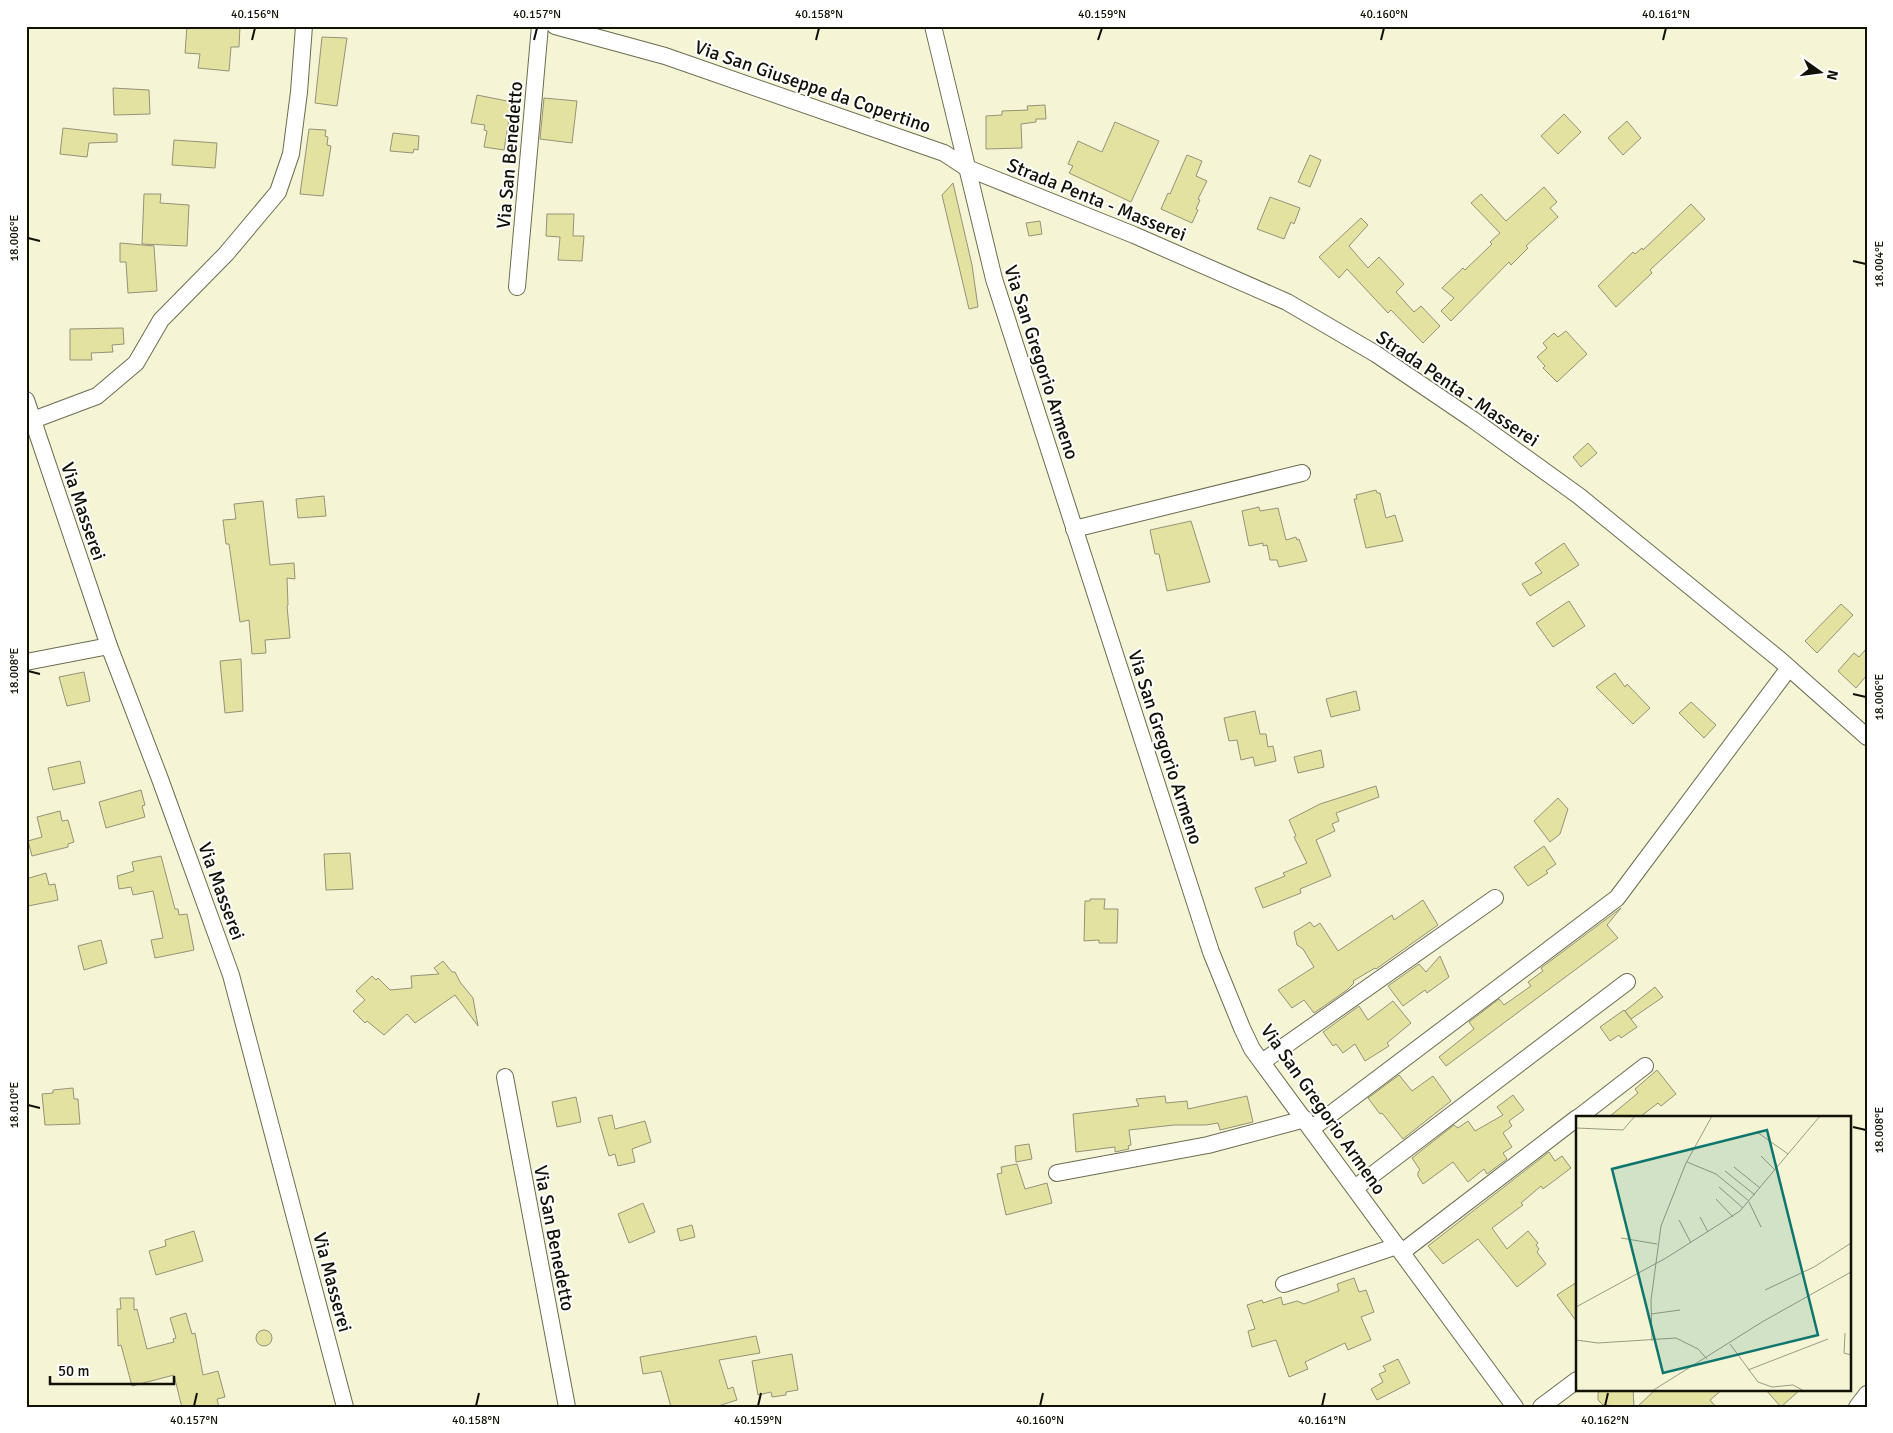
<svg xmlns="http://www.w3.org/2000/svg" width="1893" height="1433" font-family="Signika,sans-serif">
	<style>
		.building { fill: #e3e2a1; stroke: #949377 }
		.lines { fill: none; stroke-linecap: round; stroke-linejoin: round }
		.street-casing { stroke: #6c6c51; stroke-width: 18 }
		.street { stroke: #fff; stroke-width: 16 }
		.ticks { fill: none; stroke: #111106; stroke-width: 2 }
		.labels { text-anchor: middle; stroke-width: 4; stroke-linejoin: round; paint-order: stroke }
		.street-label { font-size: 19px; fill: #111106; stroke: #fff }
		.inset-road { fill: none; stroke: #9a9a83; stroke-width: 1 }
		.view { fill: #0f766e; fill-opacity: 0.15; stroke: #0f766e; stroke-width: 2.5 }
		.inset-edge { fill: none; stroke: #111106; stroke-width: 2.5 }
		.neatline { fill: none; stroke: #111106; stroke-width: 2 }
		.ticks-label { font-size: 12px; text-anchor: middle; fill: #111106 }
	</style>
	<rect width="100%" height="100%" fill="#f5f5d6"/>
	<!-- building -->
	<g class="building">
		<polygon points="187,26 240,26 239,47 231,47 229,71 198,68 200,54 185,53"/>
		<polygon points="322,37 347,38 337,106 315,103"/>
		<polygon points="113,88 149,90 150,114 114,115"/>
		<polygon points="477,95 512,102 504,150 484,147 487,131 484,130 485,125 471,123"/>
		<polygon points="544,98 577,101 572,143 540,139"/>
		<polygon points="1045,105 1046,119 1036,119 1036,122 1021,124 1022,148 986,149 986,116 1002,115 1002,111 1028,110 1027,106"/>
		<polygon points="1564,114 1581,132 1558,154 1541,136"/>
		<polygon points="1627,121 1641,138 1623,155 1608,138"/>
		<polygon points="1115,122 1159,141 1131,202 1069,173 1073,166 1068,164 1078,141 1102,152"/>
		<polygon points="63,128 117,134 117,142 89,143 87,157 60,154"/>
		<polygon points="309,129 326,130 325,136 328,137 327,145 331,146 323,196 300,194"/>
		<polygon points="393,133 419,136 418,150 414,149 413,153 390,151"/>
		<polygon points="174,140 217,143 215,168 172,165"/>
		<polygon points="1187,155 1202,161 1196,176 1207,181 1198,199 1200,200 1196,209 1198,210 1192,223 1161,209 1168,193 1170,194"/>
		<polygon points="1310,155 1321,160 1310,187 1298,182"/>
		<polygon points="953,183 972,265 978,307 969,309 942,195"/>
		<polygon points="1544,187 1557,202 1550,208 1558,217 1526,246 1528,248 1511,265 1509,262 1451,321 1441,311 1454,298 1442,288 1463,268 1465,270 1492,244 1490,242 1500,233 1471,203 1481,194 1506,221"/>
		<polygon points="144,194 161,194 160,203 189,205 187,246 142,244"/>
		<polygon points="1270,197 1300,208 1294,224 1291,222 1284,239 1257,229"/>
		<polygon points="1691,204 1705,219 1650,270 1652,273 1616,307 1598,286 1633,252 1635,254 1642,248 1643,250"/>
		<polygon points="547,214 574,214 573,236 584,236 582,261 558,260 560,237 546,236"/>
		<polygon points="1361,218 1368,225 1349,246 1368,268 1379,257 1404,284 1396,292 1414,312 1421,306 1440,326 1423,343 1391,310 1388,313 1347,269 1339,278 1319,257"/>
		<polygon points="1040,221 1042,234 1029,236 1026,223"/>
		<polygon points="120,243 154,246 157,291 128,293 126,262 120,262"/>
		<polygon points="123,328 124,344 112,345 113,352 91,353 92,360 70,360 70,329"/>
		<polygon points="1566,331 1587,354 1557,382 1543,368 1545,366 1537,357 1547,348 1543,343 1554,333 1558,337"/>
		<polygon points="1588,443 1597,453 1581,467 1573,457"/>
		<polygon points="1376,490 1377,493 1380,493 1386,518 1395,515 1403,541 1366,548 1354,499 1357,499 1356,495"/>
		<polygon points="324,496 326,516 298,518 296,499"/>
		<polygon points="263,501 270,565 294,563 295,579 287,578 288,605 287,606 290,638 265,640 266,653 252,654 249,620 240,622 229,544 226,544 223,520 236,519 234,504"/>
		<polygon points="1259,507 1260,511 1278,508 1286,540 1296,537 1297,540 1299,539 1307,561 1279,567 1277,560 1270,560 1267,545 1263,546 1263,543 1249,546 1242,511"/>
		<polygon points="1191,521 1210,582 1167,591 1159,554 1155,554 1150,530"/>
		<polygon points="1564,543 1579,565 1530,596 1522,584 1542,573 1535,563"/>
		<polygon points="1569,601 1585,626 1553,647 1536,623"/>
		<polygon points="1841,604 1853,615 1817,653 1805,641"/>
		<polygon points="1867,648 1867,675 1856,688 1838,671 1854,653 1859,657"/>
		<polygon points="241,659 243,711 225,713 220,661"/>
		<polygon points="84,672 90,701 67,706 59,677"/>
		<polygon points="1615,673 1625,687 1627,684 1650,708 1633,724 1596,687"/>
		<polygon points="1356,691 1360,710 1331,717 1326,699"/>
		<polygon points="1691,702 1716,725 1704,738 1679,713"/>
		<polygon points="1255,711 1260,734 1266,734 1268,747 1273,746 1276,761 1255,766 1253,757 1241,760 1237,740 1229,741 1224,718"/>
		<polygon points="1321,750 1324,767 1298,773 1294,757"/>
		<polygon points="80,761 85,783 53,790 48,768"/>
		<polygon points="1376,786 1379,797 1336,813 1339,821 1332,824 1335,831 1316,840 1331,876 1300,889 1301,893 1263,908 1255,888 1285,876 1283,873 1307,863 1294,837 1296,836 1289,820 1320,804"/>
		<polygon points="141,790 145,805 142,806 145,817 106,828 99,802"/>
		<polygon points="1558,798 1568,809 1560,834 1550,842 1534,821"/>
		<polygon points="60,811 62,821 68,820 74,842 68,844 68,847 32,856 28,841 42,837 37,817"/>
		<polygon points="1544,846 1556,864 1546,871 1548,873 1528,886 1514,867"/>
		<polygon points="350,853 353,889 326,890 324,854"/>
		<polygon points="161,856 175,909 178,909 179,915 187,914 194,950 155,958 151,940 163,938 153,891 133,895 131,887 119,889 117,876 134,871 132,862"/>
		<polygon points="46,873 49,885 55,884 58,900 28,906 26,879"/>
		<polygon points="1090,899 1105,899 1104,909 1118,909 1117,943 1099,943 1099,940 1084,941 1085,901 1090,901"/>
		<polygon points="1423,900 1438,925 1376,969 1375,968 1353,981 1354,983 1347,990 1314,1013 1304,1000 1292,1008 1278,990 1314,967 1303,949 1297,945 1294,932 1310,922 1314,927 1320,923 1338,951 1392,915 1394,920"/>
		<polygon points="1621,908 1607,925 1618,938 1446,1066 1439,1057 1474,1029 1469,1022 1499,999 1504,1005 1531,986 1528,982 1543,971 1541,968"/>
		<polygon points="101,940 107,963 84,970 78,946"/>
		<polygon points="1440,956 1449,977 1427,993 1425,990 1403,1006 1388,986 1419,964 1426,972"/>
		<polygon points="443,961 452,972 455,972 460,982 473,998 478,1026 455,995 415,1023 407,1014 384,1035 367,1021 365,1023 353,1011 365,1000 356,991 372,976 376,980 378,978 390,990 412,988 411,976 439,974 434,968"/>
		<polygon points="1655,987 1663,997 1631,1019 1625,1011"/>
		<polygon points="1393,1001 1411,1023 1387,1043 1389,1046 1365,1061 1355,1044 1343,1053 1336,1044 1333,1046 1323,1032 1359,1006 1368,1020"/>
		<polygon points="1624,1010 1637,1027 1621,1038 1619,1035 1610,1041 1600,1027"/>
		<polygon points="1657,1070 1676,1094 1661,1106 1658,1103 1640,1117 1609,1117 1638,1093 1635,1089"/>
		<polygon points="1399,1075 1412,1091 1433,1076 1451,1101 1403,1139 1382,1113 1380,1114 1368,1098"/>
		<polygon points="73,1088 74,1099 78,1099 80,1124 45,1125 42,1094 53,1093 53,1090"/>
		<polygon points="1513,1095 1524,1110 1509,1121 1512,1126 1503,1133 1512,1147 1503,1153 1507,1159 1487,1174 1484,1169 1468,1182 1453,1162 1423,1184 1418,1176 1418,1172 1420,1170 1412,1158 1454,1125 1458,1128 1468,1121 1475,1131 1503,1115 1497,1107"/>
		<polygon points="1165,1096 1166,1103 1187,1101 1188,1109 1247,1096 1253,1122 1220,1130 1218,1123 1206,1125 1174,1125 1129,1130 1131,1145 1128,1146 1129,1149 1115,1152 1115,1147 1076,1152 1073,1114 1139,1106 1136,1099"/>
		<polygon points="576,1097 581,1122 557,1127 552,1102"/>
		<polygon points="612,1115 615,1129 645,1121 651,1142 632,1149 635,1162 618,1166 615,1154 609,1156 598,1118"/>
		<polygon points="1029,1144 1032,1159 1016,1162 1015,1146"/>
		<polygon points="1549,1152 1555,1161 1562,1156 1571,1168 1543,1189 1541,1186 1521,1203 1523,1205 1492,1228 1507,1249 1528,1231 1538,1243 1536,1245 1539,1249 1537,1252 1546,1264 1517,1287 1478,1239 1443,1264 1428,1246"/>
		<polygon points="1017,1164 1025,1189 1047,1183 1052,1203 1006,1215 997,1174 1002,1173 1001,1167"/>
		<polygon points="643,1203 655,1232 629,1243 618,1214"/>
		<polygon points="692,1225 695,1237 680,1241 677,1229"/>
		<polygon points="194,1231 203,1261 156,1275 149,1251 166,1246 165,1240"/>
		<polygon points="1354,1278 1359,1292 1366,1290 1374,1312 1361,1317 1371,1340 1348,1350 1345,1343 1305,1362 1308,1369 1289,1377 1276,1340 1252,1347 1248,1331 1255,1329 1247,1305 1262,1300 1263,1303 1281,1297 1283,1305 1297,1301 1304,1304 1339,1291 1337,1284"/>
		<polygon points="1577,1282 1577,1322 1557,1295"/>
		<polygon points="120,1298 134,1298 134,1310 137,1309 147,1349 174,1342 173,1339 176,1338 170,1318 186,1313 192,1334 195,1333 203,1375 218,1371 225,1397 217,1399 219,1407 184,1407 181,1404 174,1375 132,1386 121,1345 118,1346 117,1309 121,1309"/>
		<circle cx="264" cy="1338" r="8"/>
		<polygon points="756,1336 760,1353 719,1360 728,1389 733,1387 737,1400 715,1407 671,1407 661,1371 643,1374 640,1357"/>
		<polygon points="792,1354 798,1390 786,1392 786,1395 772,1397 771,1392 758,1395 752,1361"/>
		<polygon points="1398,1359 1410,1383 1377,1400 1371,1389 1383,1382 1379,1374 1386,1371 1383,1366"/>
		<polygon points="1602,1389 1633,1389 1634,1407 1603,1405 1598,1400 1598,1393"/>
		<polygon points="1656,1389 1723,1389 1710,1400 1716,1407 1637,1407"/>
		<polygon points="1765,1389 1801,1389 1781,1407"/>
	</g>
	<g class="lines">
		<defs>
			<g id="street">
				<polyline points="555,26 665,56 944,153 967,168 1134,235 1287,302 1376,354 1472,419 1579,496 1779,659 1867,737"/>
				<polyline points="933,26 994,279 1211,952 1242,1028 1252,1049 1515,1407"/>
				<polyline points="517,287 540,26"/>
				<polyline points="26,400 109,646 160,779 231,975 345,1407"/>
				<polyline points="33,420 97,396 136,363 161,320 226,254 278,192 291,154 299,92 304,26"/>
				<polyline points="1074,529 1302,473"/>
				<polyline points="26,662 109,646"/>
				<polyline points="1262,1062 1495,898"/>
				<polyline points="505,1077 567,1407"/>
				<polyline points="1579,1117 1645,1066"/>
				<polyline points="1311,1129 1617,898 1789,668"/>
				<polyline points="1057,1173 1208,1145 1305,1119"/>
				<polyline points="1355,1188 1627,982"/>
				<polyline points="1402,1252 1577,1118"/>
				<polyline points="1284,1284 1397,1246"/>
				<polyline points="1541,1407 1577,1380"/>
				<polyline points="1857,1407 1867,1394"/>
			</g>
		</defs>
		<!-- street casing -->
		<use href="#street" class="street-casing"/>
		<!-- street -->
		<use href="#street" class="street"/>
	</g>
	<!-- ticks -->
	<path class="ticks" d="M 252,40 L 255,28M 534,40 L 537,28M 816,40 L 819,28M 1098,40 L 1102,28M 1381,40 L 1384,28M 1663,40 L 1666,28M 28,238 L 40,241M 1853,261 L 1866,264M 28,671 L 40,674M 1853,694 L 1866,697M 28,1105 L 40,1108M 1853,1127 L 1866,1130M 194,1406 L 197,1393M 476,1406 L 479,1393M 758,1406 L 761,1393M 1040,1406 L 1043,1393M 1322,1406 L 1325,1393M 1605,1406 L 1608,1393"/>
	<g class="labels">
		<!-- street labels -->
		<g class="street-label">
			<text transform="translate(813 86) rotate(19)" y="7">Via San Giuseppe da Copertino</text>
			<text transform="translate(509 155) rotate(-85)" y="7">Via San Benedetto</text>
			<text transform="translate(1097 199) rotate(22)" y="7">Strada Penta - Masserei</text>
			<text transform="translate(1042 362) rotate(72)" y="7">Via San Gregorio Armeno</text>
			<text transform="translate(1458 388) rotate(34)" y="7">Strada Penta - Masserei</text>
			<text transform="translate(84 511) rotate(71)" y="7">Via Masserei</text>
			<text transform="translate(1166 747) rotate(72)" y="7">Via San Gregorio Armeno</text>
			<text transform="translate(222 891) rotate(70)" y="7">Via Masserei</text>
			<text transform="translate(1324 1109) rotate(55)" y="7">Via San Gregorio Armeno</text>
			<text transform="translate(555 1238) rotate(79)" y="7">Via San Benedetto</text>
			<text transform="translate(333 1282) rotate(75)" y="7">Via Masserei</text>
		</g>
	</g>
	<!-- overview -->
	<g transform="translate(1576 1116)">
		<rect width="275" height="275" fill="#f5f5d6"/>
		<path class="inset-road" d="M 0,12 L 47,14 L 59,0M 181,16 L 212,38M 185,40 L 199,54M 111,46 L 140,58 L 173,85M 158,51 L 184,72M 149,55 L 179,79M 143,71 L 167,92M 140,83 L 157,101M 173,86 L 185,111M 124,101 L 132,116M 103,104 L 115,127M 45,122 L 81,128M 189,174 L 238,151 L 275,127M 0,191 L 90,142 L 164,95 L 244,0M 75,198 L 104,194M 269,217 L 268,237 L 275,239M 0,224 L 22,227 L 100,222 L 122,233 L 131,243M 76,225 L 75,184 L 85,110 L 110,47 L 136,0M 154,228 L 182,266 L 196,271 L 217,269 L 228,275M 172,254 L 252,223M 76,275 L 186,206 L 275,156"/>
		<path class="view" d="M 191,14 L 242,219 L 87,257 L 36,53 Z"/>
		<rect width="275" height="275" class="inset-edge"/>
	</g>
	<!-- border -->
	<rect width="1893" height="1433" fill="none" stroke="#ffffff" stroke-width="55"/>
	<!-- north arrow -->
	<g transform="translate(1820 72) rotate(104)" stroke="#ffffff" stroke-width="4" paint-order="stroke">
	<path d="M0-4L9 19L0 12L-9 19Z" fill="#111106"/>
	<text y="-8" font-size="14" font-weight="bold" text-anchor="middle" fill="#111106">N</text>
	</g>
	<!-- scale -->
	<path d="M50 1376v8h124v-8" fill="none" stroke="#111106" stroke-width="2.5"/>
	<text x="58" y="1376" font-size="15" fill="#111106" stroke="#ffffff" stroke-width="4" paint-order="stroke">50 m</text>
	<rect x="28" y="28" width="1838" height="1378" class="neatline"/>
	<g class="ticks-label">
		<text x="255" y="18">40.156°N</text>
		<text x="537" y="18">40.157°N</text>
		<text x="819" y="18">40.158°N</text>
		<text x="1102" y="18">40.159°N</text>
		<text x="1384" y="18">40.160°N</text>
		<text x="1666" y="18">40.161°N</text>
		<text transform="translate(14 238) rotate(-90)" y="4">18.006°E</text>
		<text transform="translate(1879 264) rotate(-90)" y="4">18.004°E</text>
		<text transform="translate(14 671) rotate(-90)" y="4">18.008°E</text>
		<text transform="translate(1879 697) rotate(-90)" y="4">18.006°E</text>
		<text transform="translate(14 1105) rotate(-90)" y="4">18.010°E</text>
		<text transform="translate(1879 1130) rotate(-90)" y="4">18.008°E</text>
		<text x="194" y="1424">40.157°N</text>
		<text x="476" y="1424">40.158°N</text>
		<text x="758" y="1424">40.159°N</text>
		<text x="1040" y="1424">40.160°N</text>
		<text x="1322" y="1424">40.161°N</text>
		<text x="1605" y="1424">40.162°N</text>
	</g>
</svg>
